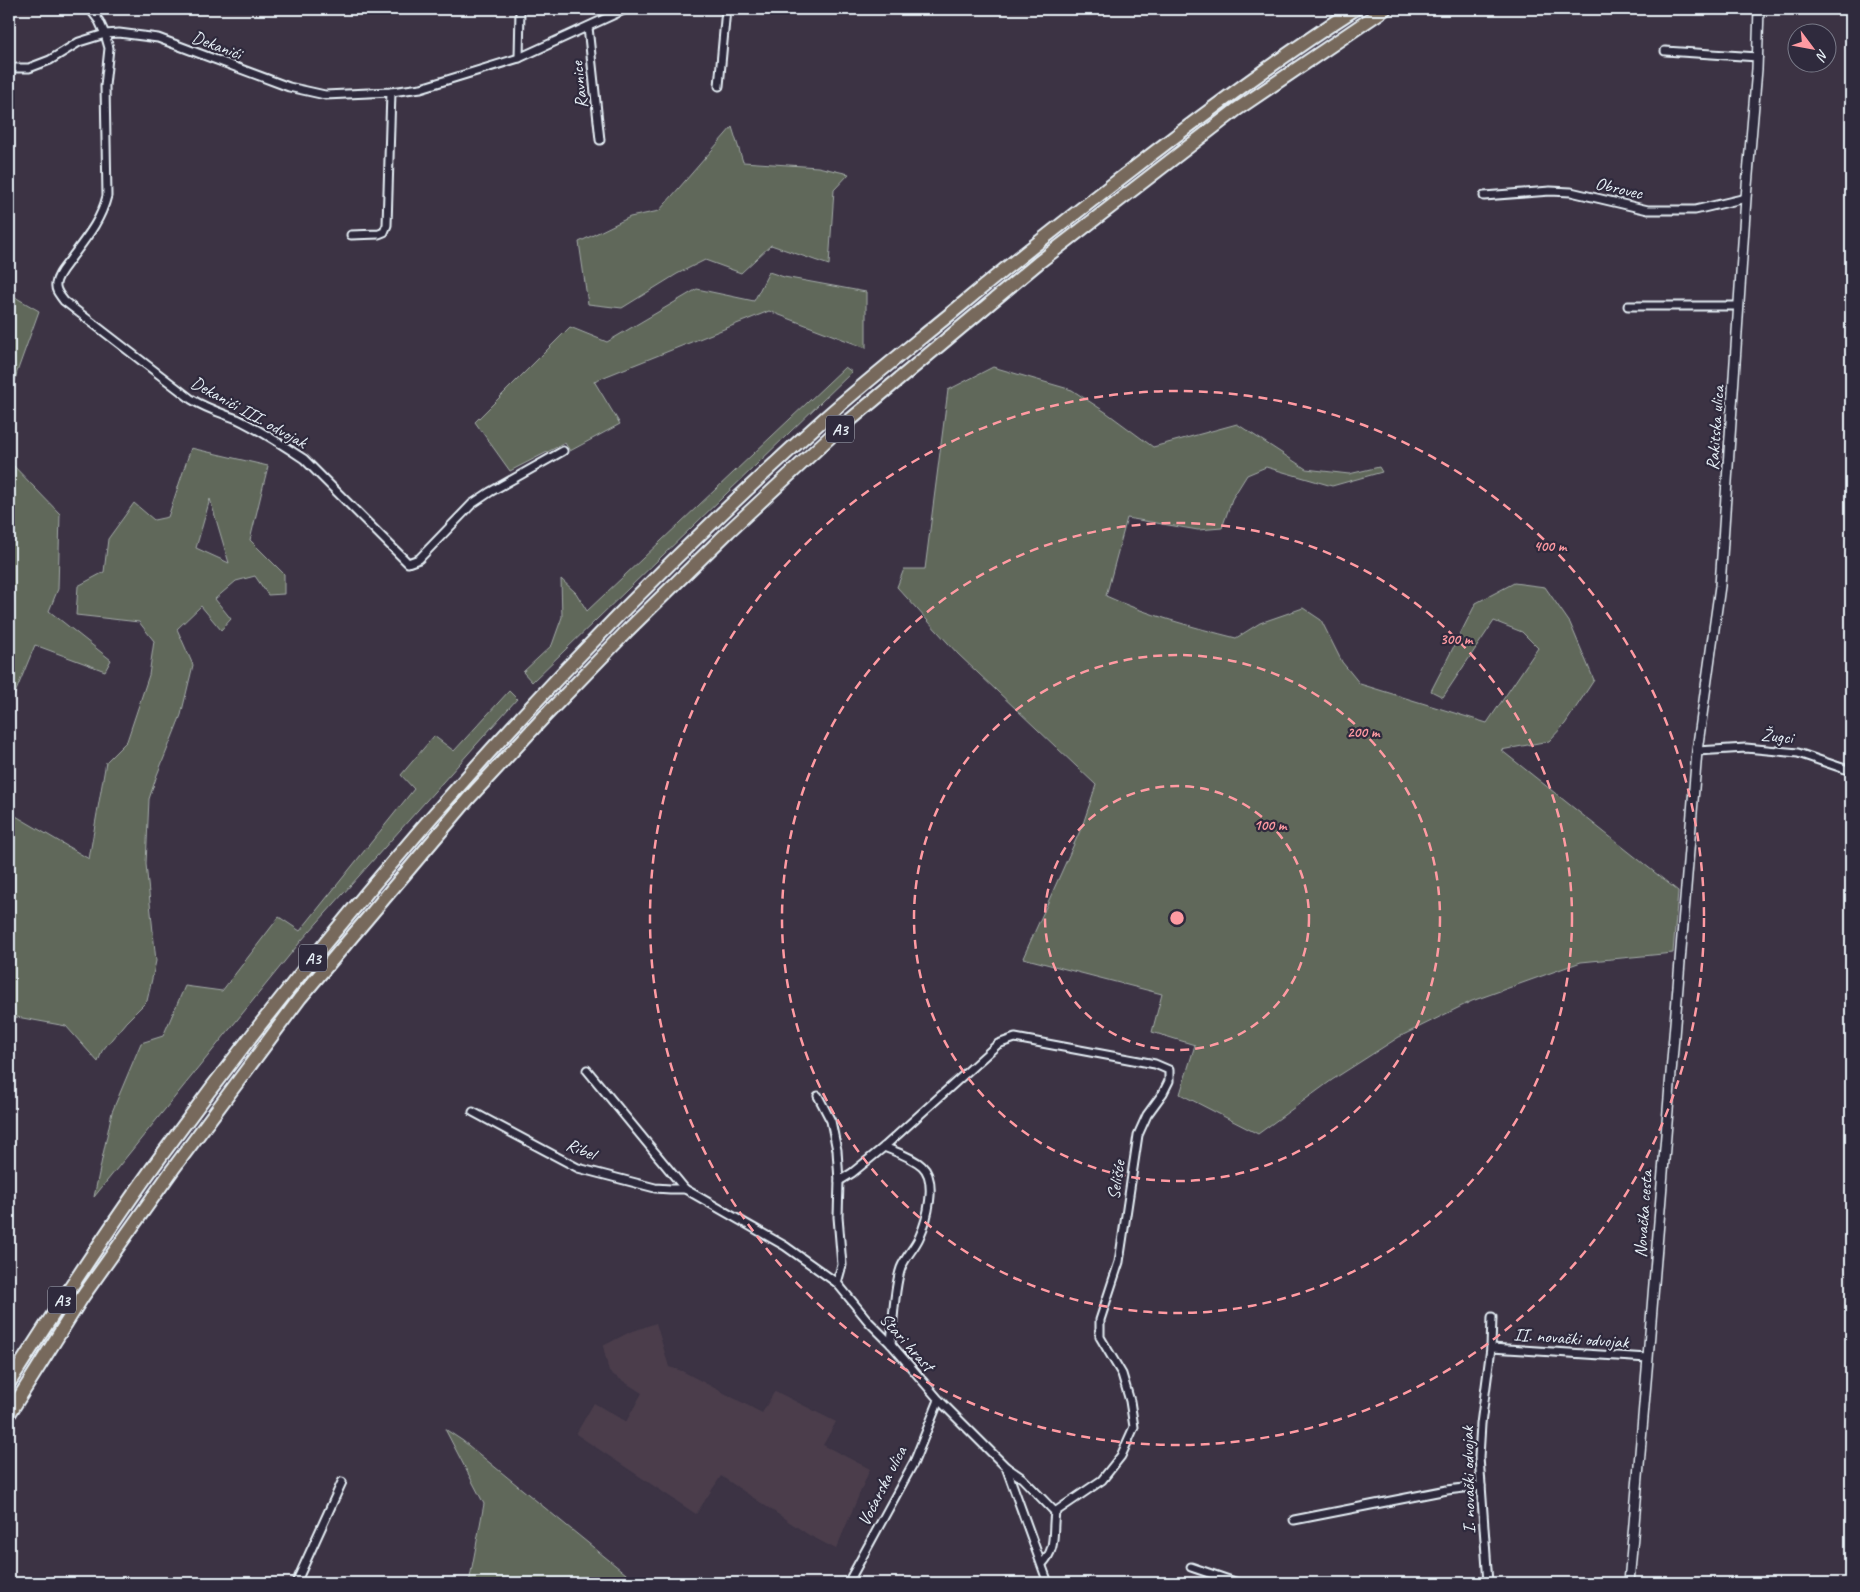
<svg xmlns="http://www.w3.org/2000/svg" width="1860" height="1592" font-family="Caveat,sans-serif">
	<style>
		.built { fill: #4b3e4c }
		.green { fill: #60675a; stroke: #a4aca9; fill-rule: evenodd }
		.lines { fill: none; stroke-linecap: round; stroke-linejoin: round }
		.minor-casing { stroke: #e8f1f8; stroke-width: 11 }
		.tertiary-casing { stroke: #e8f1f8; stroke-width: 12 }
		.motorway-casing { stroke: #e8f1f8; stroke-width: 16 }
		.minor { stroke: #2f2a3d; stroke-width: 7 }
		.tertiary { stroke: #2f2a3d; stroke-width: 9 }
		.motorway { stroke: #77695c; stroke-width: 12 }
		.ring { fill: none; stroke: #ff9aa2; stroke-width: 2.5; stroke-dasharray: 9 6 }
		.labels { text-anchor: middle; stroke-width: 4.5; stroke-linejoin: round; paint-order: stroke }
		.shield { fill: #2f2a3d; stroke: #b0b5c0; stroke-width: 1 }
		.shield-label { font-size: 16px; font-weight: bold; fill: #e8f1f8 }
		.street-label { font-size: 18px; fill: #e8f1f8; stroke: #2f2a3d }
		.centre { fill: #ff9aa2; stroke: #2f2a3d; stroke-width: 2.5 }
		.ring-label { font-size: 15px; text-anchor: middle; font-weight: bold; fill: #ff9aa2; stroke: #2f2a3d; stroke-width: 4.5; stroke-linejoin: round; paint-order: stroke }
	</style>
	<rect width="100%" height="100%" fill="#3c3344"/>
	<filter id="ink" filterUnits="userSpaceOnUse"><feTurbulence type="fractalNoise" baseFrequency=".02" numOctaves="2"/><feDisplacementMap in="SourceGraphic" scale="10" xChannelSelector="R" yChannelSelector="G"/><feConvolveMatrix kernelMatrix="1 2 1 2 8 2 1 2 1" color-interpolation-filters="sRGB"/></filter>
	<g filter="url(#ink)">
		<!-- built -->
		<polygon class="built" points="656,1323 669,1367 682,1371 762,1413 775,1391 836,1422 823,1445 870,1469 836,1549 809,1535 721,1476 696,1514 576,1434 594,1403 626,1422 642,1393 609,1372 603,1346 628,1333"/>
		<!-- green -->
		<g class="green">
			<polygon points="732,127 743,162 818,167 849,174 834,190 829,265 771,245 741,273 705,260 677,274 622,308 588,304 579,242 630,217 659,211"/>
			<polygon points="9,247 14,248 13,296 39,311 17,372 9,405"/>
			<polygon points="769,272 784,277 866,292 866,348 769,311 594,381 620,424 570,451 565,443 510,471 475,422 570,327 607,342 697,289 754,301"/>
			<polygon points="845,367 852,372 532,682 523,672 552,645 562,617 561,579 576,593 587,611"/>
			<path d="M 993,367 L 1072,390 L 1107,413 L 1153,447 L 1237,424 L 1306,469 L 1349,474 L 1379,467 L 1382,472 L 1332,486 L 1266,467 L 1247,475 L 1232,499 L 1222,528 L 1198,530 L 1127,518 L 1106,596 C 1147,615 1193,627 1236,638 L 1260,623 L 1303,608 L 1321,620 L 1342,662 L 1360,684 L 1487,723 L 1538,648 L 1522,632 L 1494,621 L 1443,697 L 1431,691 L 1476,603 L 1514,583 L 1545,587 L 1570,623 L 1594,680 L 1565,724 L 1549,741 L 1501,750 L 1678,891 L 1673,953 L 1581,962 L 1472,1001 L 1399,1037 L 1332,1080 L 1258,1134 L 1180,1094 L 1195,1045 L 1152,1032 L 1162,994 L 1023,958 L 1083,824 L 1096,785 L 958,654 L 897,587 L 904,569 L 925,569 L 948,390 Z"/>
			<path d="M 191,448 L 268,466 L 250,540 L 284,574 L 284,594 L 268,595 L 255,576 L 236,581 L 215,599 L 231,619 L 221,630 L 201,606 L 177,629 L 193,665 L 181,715 L 157,775 L 149,799 L 146,864 L 156,961 L 147,1001 L 126,1022 L 102,1051 L 98,1062 L 66,1026 L 17,1017 L 9,1023 L 9,812 L 89,859 L 106,762 L 127,741 L 149,675 L 154,641 L 139,622 L 76,615 L 78,586 L 104,572 L 108,539 L 134,503 L 154,520 L 168,517 ZM 210,499 L 229,563 L 196,548 Z"/>
			<polygon points="9,461 60,514 58,589 49,611 111,660 105,671 35,645 9,708"/>
			<polygon points="509,691 517,699 301,941 94,1197 112,1112 141,1043 163,1036 185,986 222,991 279,917 300,931 414,789 401,775 434,736 454,751"/>
			<polygon points="445,1429 463,1441 637,1583 469,1583 484,1504"/>
		</g>
		<g class="lines">
			<defs>
				<g id="minor">
					<path d="M 90,9 L 99,21 L 105,34 L 109,48 L 105,86 L 107,196 C 101,220 87,237 72,257 C 67,265 57,274 56,284 C 55,291 60,295 64,301 L 191,399 C 205,408 221,413 237,419 C 260,430 283,445 304,459 L 408,563 L 419,559 L 472,504 L 490,492 L 563,451"/>
					<polyline points="588,27 600,140"/>
					<polyline points="1665,51 1758,57"/>
					<polyline points="519,58 520,9"/>
					<polyline points="9,68 29,68 50,60 79,42 105,34 119,33 158,38 289,87 325,95 391,92 421,88 519,58 626,9"/>
					<polyline points="719,86 726,9"/>
					<polyline points="1484,196 1550,191 1571,192 1648,210 1695,210 1746,198"/>
					<polyline points="351,235 379,234 384,232 387,225 391,92"/>
					<polyline points="1628,306 1739,306"/>
					<polyline points="1697,751 1746,748 1798,753 1851,771"/>
					<polyline points="587,1070 685,1189"/>
					<polyline points="818,1096 831,1121 837,1150 839,1181 838,1217 842,1265 837,1283 869,1322 891,1344 939,1400 1006,1467 1048,1583"/>
					<polyline points="473,1112 578,1168 655,1188 670,1189 685,1189 785,1246 837,1283"/>
					<path d="M 884,1147 C 896,1152 912,1157 922,1166 C 938,1180 927,1221 919,1238 C 914,1249 905,1257 901,1268 C 894,1287 893,1323 891,1344"/>
					<path d="M 839,1181 L 852,1173 L 884,1147 L 998,1044 L 1015,1038 L 1155,1064 L 1169,1070 L 1169,1081 L 1163,1093 L 1147,1115 L 1138,1135 L 1119,1262 L 1100,1320 L 1100,1337 L 1122,1374 L 1130,1401 L 1134,1427 L 1121,1456 L 1102,1480 L 1055,1512 C 1052,1533 1057,1549 1042,1564"/>
					<polyline points="1491,1348 1648,1358"/>
					<polyline points="1006,1467 1022,1478 1055,1512"/>
					<polyline points="1294,1520 1447,1490 1481,1486"/>
					<polyline points="1191,1567 1238,1583"/>
					<polyline points="296,1583 342,1482"/>
					<polyline points="848,1583 914,1462 939,1400"/>
					<polyline points="1488,1583 1479,1457 1481,1424 1491,1348 1492,1317"/>
				</g>
				<polyline id="tertiary" points="1629,1583 1648,1358 1697,751 1720,586 1746,198 1757,69 1759,9"/>
				<g id="motorway">
					<path d="M 9,1383 C 58,1306 107,1230 161,1156 C 356,889 577,640 824,419 C 870,378 919,340 966,301 C 1021,255 1077,212 1134,168 C 1206,112 1279,58 1355,9"/>
					<polyline points="9,1414 83,1296 173,1169 300,998 469,798 544,717 628,630 729,531 831,436 1038,263 1236,110 1385,9"/>
				</g>
			</defs>
			<!-- minor casing -->
			<use href="#minor" class="minor-casing"/>
			<!-- tertiary casing -->
			<use href="#tertiary" class="tertiary-casing"/>
			<!-- motorway casing -->
			<use href="#motorway" class="motorway-casing"/>
			<!-- minor -->
			<use href="#minor" class="minor"/>
			<!-- tertiary -->
			<use href="#tertiary" class="tertiary"/>
			<!-- motorway -->
			<use href="#motorway" class="motorway"/>
		</g>
	</g>
	<!-- distance rings -->
	<g class="ring">
		<circle cx="1177" cy="918" r="132"/>
		<circle cx="1177" cy="918" r="263"/>
		<circle cx="1177" cy="918" r="395"/>
		<circle cx="1177" cy="918" r="527"/>
	</g>
	<g class="labels">
		<!-- shield labels -->
		<g class="shield">
			<rect x="826" y="415.5" width="28" height="27" rx="4"/>
			<rect x="299" y="944.5" width="28" height="27" rx="4"/>
			<rect x="48" y="1286.5" width="28" height="27" rx="4"/>
		</g>
		<g class="shield-label">
			<text x="840" y="435">A3</text>
			<text x="313" y="964">A3</text>
			<text x="62" y="1306">A3</text>
		</g>
		<!-- street labels -->
		<g class="street-label">
			<text transform="translate(217 45) rotate(21)" y="6">Dekanići</text>
			<text transform="translate(579 85) rotate(-96)" y="6">Ravnice</text>
			<text transform="translate(1619 188) rotate(13)" y="6">Obrovec</text>
			<text transform="translate(249 412) rotate(29)" y="6">Dekanići III. odvojak</text>
			<text transform="translate(1715 428) rotate(-86)" y="6">Rakitska ulica</text>
			<text transform="translate(1777 736) rotate(6)" y="6">Žugci</text>
			<text transform="translate(581 1149) rotate(23)" y="6">Ribel</text>
			<text transform="translate(1116 1180) rotate(-81)" y="6">Selišće</text>
			<text transform="translate(1643 1214) rotate(-86)" y="6">Novačka cesta</text>
			<text transform="translate(1571 1338) rotate(4)" y="6">II. novački odvojak</text>
			<text transform="translate(907 1342) rotate(48)" y="6">Stari hrast</text>
			<text transform="translate(1468 1480) rotate(-91)" y="6">I. novački odvojak</text>
			<text transform="translate(882 1486) rotate(-63)" y="6">Voćarska ulica</text>
		</g>
	</g>
	<circle cx="1177" cy="918" r="8" class="centre"/>
	<g class="ring-label">
		<text x="1550" y="551">400 m</text>
		<text x="1456" y="644">300 m</text>
		<text x="1363" y="737">200 m</text>
		<text x="1270" y="830">100 m</text>
	</g>
	<!-- margin -->
	<rect width="1860" height="1592" fill="none" stroke="#2f2a3d" stroke-width="30"/>
	<rect x="15" y="15" width="1830" height="1562" fill="none" stroke="#e8f1f8" stroke-width="2" filter="url(#ink)"/>
	<!-- north arrow -->
	<g transform="translate(1812 48) rotate(122)"><circle r="24" fill="#2f2a3d" stroke="#797a88"/>
	<path d="M0-4L9 19L0 12L-9 19Z" fill="#ff9aa2"/>
	<text y="-8" font-size="14" font-weight="bold" text-anchor="middle" fill="#e8f1f8">N</text>
	</g>
</svg>
